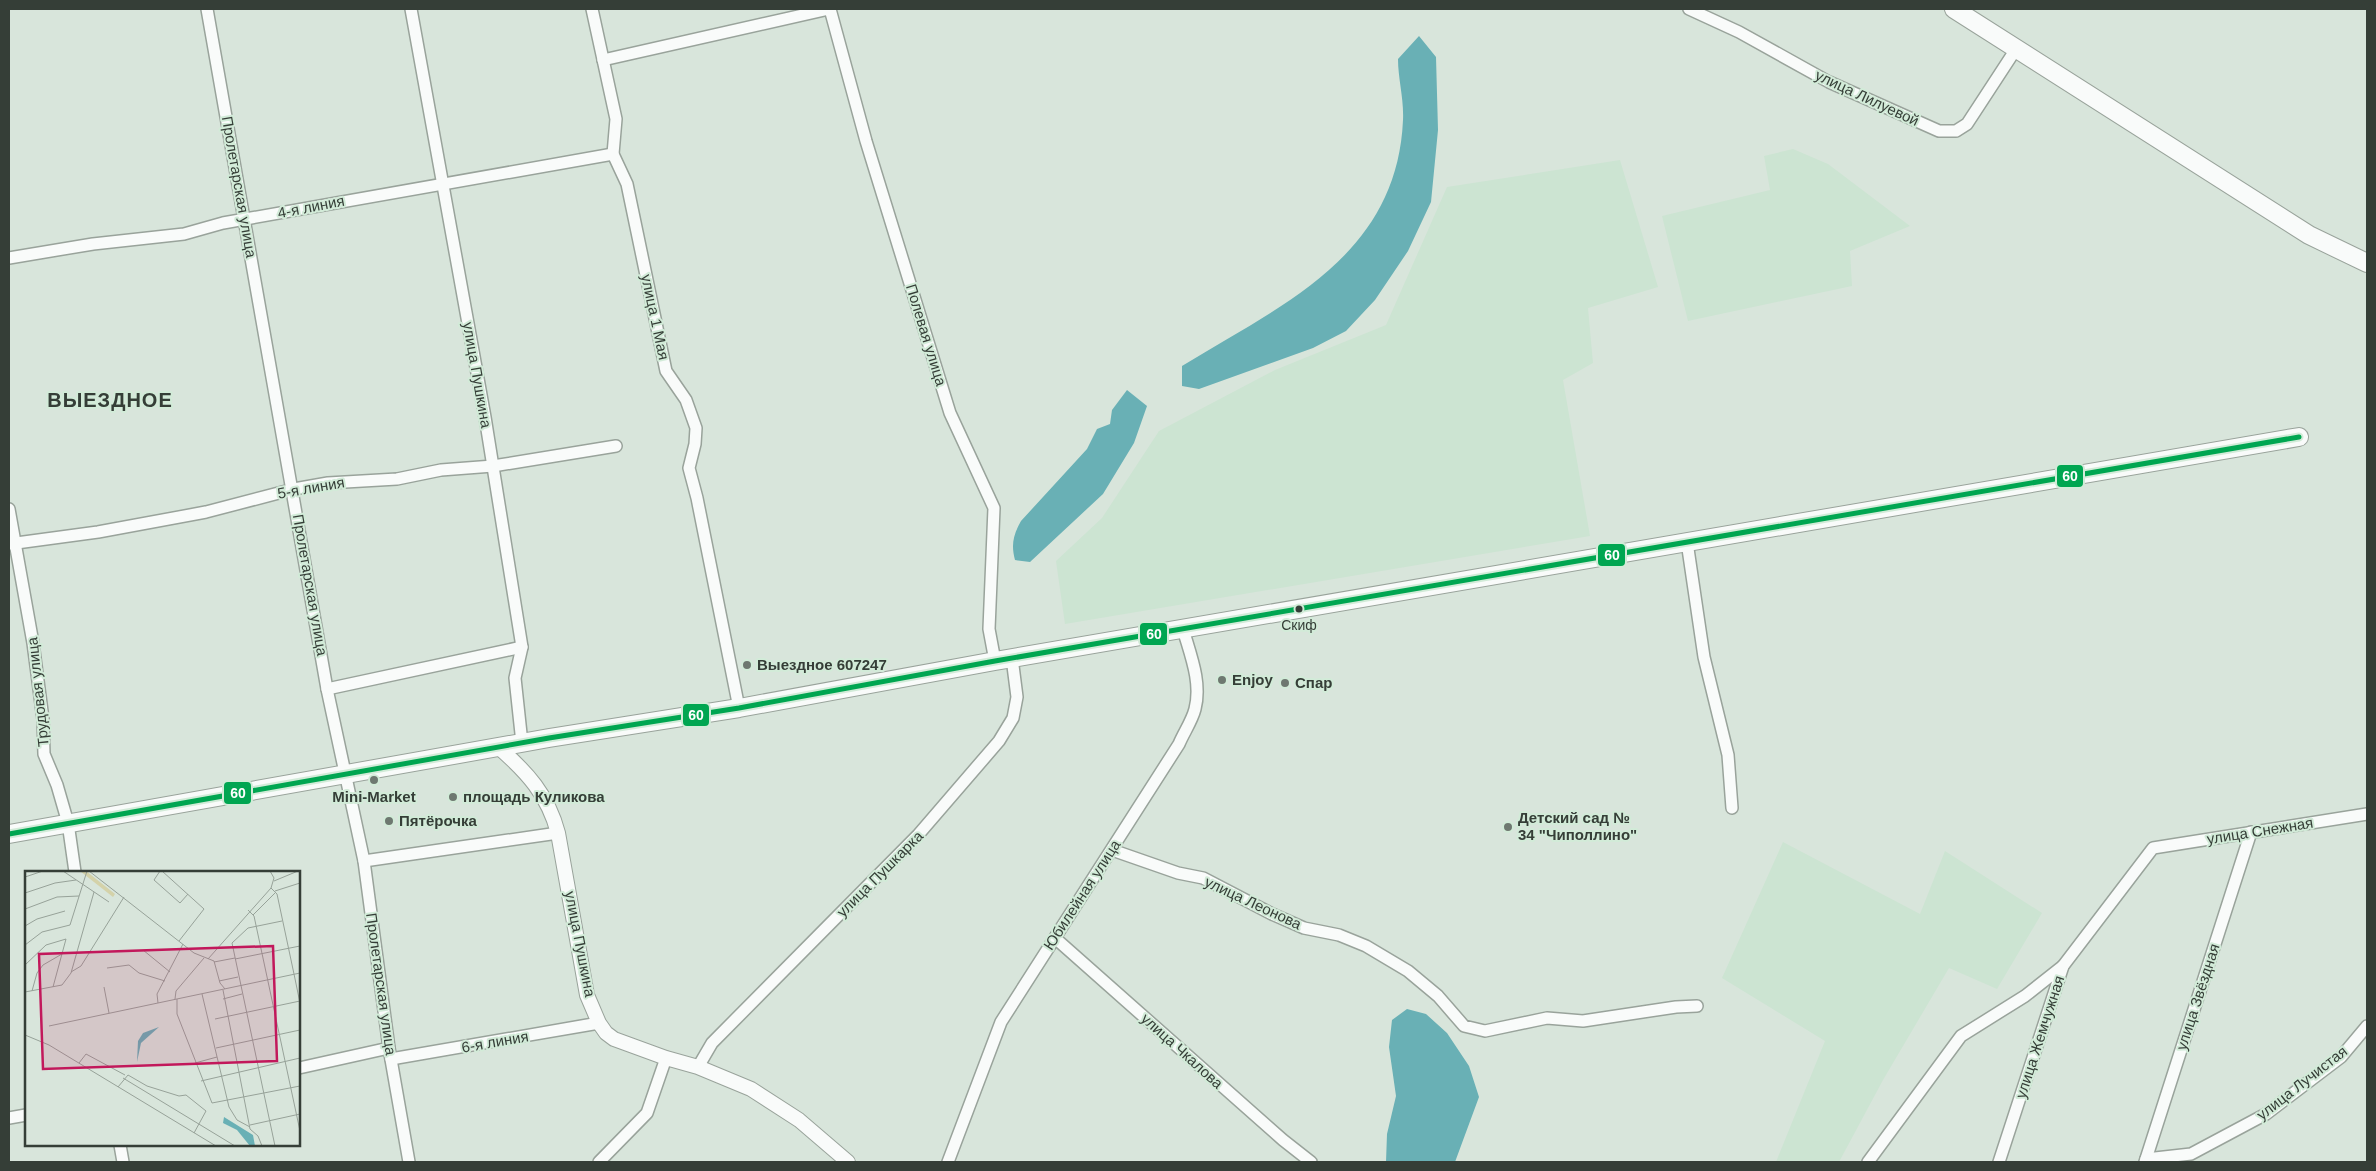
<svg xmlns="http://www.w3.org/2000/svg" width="2376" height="1171" font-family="Helvetica,sans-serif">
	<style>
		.built { fill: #cce4d2 }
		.water { fill: #69b0b5 }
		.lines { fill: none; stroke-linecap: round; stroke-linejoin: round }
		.minor-casing { stroke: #99a39b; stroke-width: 14 }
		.tertiary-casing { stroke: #99a39b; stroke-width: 16 }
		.primary-casing { stroke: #99a39b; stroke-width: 20 }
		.minor { stroke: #f9fbfa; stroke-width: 11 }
		.tertiary { stroke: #f9fbfa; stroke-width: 14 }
		.primary { stroke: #f9fbfa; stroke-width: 18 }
		.bus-1-casing { stroke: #d2ebd8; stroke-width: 9 }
		.bus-1 { stroke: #00a651; stroke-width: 5 }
		.bus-dot { fill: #353e37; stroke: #d2ebd8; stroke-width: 2 }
		.poi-dot { fill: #6e7870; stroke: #d2ebd8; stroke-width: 2 }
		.labels { text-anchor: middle; stroke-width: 4; stroke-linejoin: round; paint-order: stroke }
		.bus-label { font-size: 14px; fill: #353e37; stroke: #d2ebd8 }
		.street-label { font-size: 15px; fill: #353e37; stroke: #d2ebd8 }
		.poi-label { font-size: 15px; font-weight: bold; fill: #353e37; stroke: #d2ebd8; text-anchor: start }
		.district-label { font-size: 20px; font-weight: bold; letter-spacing: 1px; fill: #353e37; stroke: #d2ebd8 }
		.inset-road { fill: none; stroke: #97a299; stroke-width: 1 }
		.view { fill: #c2185b; fill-opacity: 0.15; stroke: #c2185b; stroke-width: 2.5 }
		.inset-edge { fill: none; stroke: #353e37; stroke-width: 2.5 }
		.line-badge { stroke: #d2ebd8; stroke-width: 2 }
		.badge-label { font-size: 14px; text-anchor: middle; font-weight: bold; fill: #fff }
	</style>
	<rect width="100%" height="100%" fill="#d8e5db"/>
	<!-- built -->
	<g class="built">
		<polygon points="1793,149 1828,164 1910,226 1850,251 1852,286 1688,321 1662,216 1770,190 1764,156"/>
		<polygon points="1620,160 1658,287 1588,308 1593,363 1563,380 1590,536 1065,624 1056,561 1102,518 1159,431 1275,370 1386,325 1447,187"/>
		<polygon points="1783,842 1920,914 1945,851 2042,913 1997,989 1949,968 1883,1080 1839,1162 1776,1162 1825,1041 1722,978"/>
	</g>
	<!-- water -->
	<g class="water">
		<path d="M 1419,36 L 1436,57 L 1438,130 L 1431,202 L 1408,251 L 1375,300 L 1346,331 L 1313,348 L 1199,389 L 1182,386 L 1182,366 C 1283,304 1397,256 1403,120 C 1404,99 1398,79 1398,59 Z"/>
		<path d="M 1127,390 L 1147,406 L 1134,443 L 1103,494 L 1030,562 L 1015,560 C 1011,545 1013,535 1021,521 L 1087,449 L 1097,429 L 1110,424 L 1112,410 Z"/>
		<polygon points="1407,1009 1426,1014 1447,1033 1469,1066 1479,1097 1455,1162 1386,1162 1387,1134 1396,1096 1389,1047 1392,1020"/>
	</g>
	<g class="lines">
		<defs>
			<g id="minor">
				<polyline points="207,9 327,689 364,861 389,1048 409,1162"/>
				<polyline points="411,9 485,417 522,647 515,678 522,743"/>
				<polyline points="592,9 616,119 613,154 627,184 666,371 686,400 696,428 695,444 689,468 697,498 739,708"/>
				<polyline points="830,9 866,141 950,413 994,508 989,629 995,661"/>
				<polyline points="1689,9 1739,32 1829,82 1939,131 1956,131 1967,124 2016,49"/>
				<polyline points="603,60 829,9"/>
				<polyline points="9,258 93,244 184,234 223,223 613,154"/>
				<polyline points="9,509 33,643 43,719 44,754 57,785 68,823 75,872"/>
				<polyline points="1687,542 1704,657 1728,755 1732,808"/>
				<polyline points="9,544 98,532 206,512 294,489 328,483 397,479 441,470 493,466 616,446"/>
				<polyline points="327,689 522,647"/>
				<polyline points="1112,850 1178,873 1203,878 1272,914 1304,928 1339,935 1366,946 1408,971 1438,996 1464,1026 1485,1031 1547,1018 1583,1021 1676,1007 1697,1006"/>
				<polyline points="364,861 558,833"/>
				<polyline points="1055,938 1283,1140 1311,1162"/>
				<polyline points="391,1059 599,1023"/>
				<polyline points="698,1067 712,1043 918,835 999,741 1013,718 1017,697 1012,658"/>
				<polyline points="299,1068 389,1048"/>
				<polyline points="9,1118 26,1115"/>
				<polyline points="120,1145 123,1162"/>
				<polyline points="2146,1159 2191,1154 2266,1114 2341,1057 2367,1026"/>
				<polyline points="599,1162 647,1113 666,1058"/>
				<path d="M 948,1162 L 1001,1022 L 1179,744 C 1184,732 1192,721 1195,709 C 1202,682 1190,654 1183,629"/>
				<polyline points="1868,1162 1961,1036 2025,996 2063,966"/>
				<polyline points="1999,1162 2063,966 2153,848 2367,814"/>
				<polyline points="2145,1162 2251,832"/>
			</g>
			<path id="tertiary" d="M 498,747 C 527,772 548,795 558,833 L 587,995 L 599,1023 L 606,1033 L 614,1039 L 666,1058 L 698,1067 L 751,1089 L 799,1120 L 848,1162"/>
			<g id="primary">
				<polyline points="1954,9 2309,235 2367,263"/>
				<polyline points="9,834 549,738 739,708 995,661 2299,437"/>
			</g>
		</defs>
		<!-- minor casing -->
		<use href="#minor" class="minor-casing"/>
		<!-- tertiary casing -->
		<use href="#tertiary" class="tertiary-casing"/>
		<!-- primary casing -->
		<use href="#primary" class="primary-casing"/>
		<!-- minor -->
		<use href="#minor" class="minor"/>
		<!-- tertiary -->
		<use href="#tertiary" class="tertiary"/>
		<!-- primary -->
		<use href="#primary" class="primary"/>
		<defs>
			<polyline id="bus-1" points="9,834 549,738 739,708 995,661 2299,437"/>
		</defs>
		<!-- bus-1 casing -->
		<use href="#bus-1" class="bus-1-casing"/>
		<!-- bus-1 -->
		<use href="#bus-1" class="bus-1"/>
	</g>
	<!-- markers -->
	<circle class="bus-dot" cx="1299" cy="609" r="4.5"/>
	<g class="poi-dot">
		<circle cx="747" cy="665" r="5"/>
		<circle cx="1222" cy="680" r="5"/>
		<circle cx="1285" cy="683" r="5"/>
		<circle cx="374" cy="780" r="5"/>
		<circle cx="453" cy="797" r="5"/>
		<circle cx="389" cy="821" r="5"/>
		<circle cx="1508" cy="827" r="5"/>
	</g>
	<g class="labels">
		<!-- bus labels -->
		<g class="bus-label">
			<text x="1299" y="630">Скиф</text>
		</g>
		<!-- street labels -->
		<g class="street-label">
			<text transform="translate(1867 98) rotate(25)" y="5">улица Лилуевой</text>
			<text transform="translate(239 187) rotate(80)" y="5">Пролетарская улица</text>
			<text transform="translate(311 207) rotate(-11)" y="5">4-я линия</text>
			<text transform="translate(655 317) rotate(78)" y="5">улица 1 Мая</text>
			<text transform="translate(926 335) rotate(73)" y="5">Полевая улица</text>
			<text transform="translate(477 375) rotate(80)" y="5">улица Пушкина</text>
			<text transform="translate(311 488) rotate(-10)" y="5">5-я линия</text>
			<text transform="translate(310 585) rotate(80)" y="5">Пролетарская улица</text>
			<text transform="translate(38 692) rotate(-96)" y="5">Трудовая улица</text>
			<text transform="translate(2260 831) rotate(-9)" y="5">улица Снежная</text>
			<text transform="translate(880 874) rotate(-45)" y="5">улица Пушкарка</text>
			<text transform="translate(1082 895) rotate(-57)" y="5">Юбилейная улица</text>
			<text transform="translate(1253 903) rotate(25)" y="5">улица Леонова</text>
			<text transform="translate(580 944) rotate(79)" y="5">улица Пушкина</text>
			<text transform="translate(381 984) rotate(82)" y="5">Пролетарская улица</text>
			<text transform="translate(2198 997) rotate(-72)" y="5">улица Звёздная</text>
			<text transform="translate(2040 1037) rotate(-72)" y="5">улица Жемчужная</text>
			<text transform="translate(495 1042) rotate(-10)" y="5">6-я линия</text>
			<text transform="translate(1182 1051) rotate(42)" y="5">улица Чкалова</text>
			<text transform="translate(2302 1083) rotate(-38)" y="5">улица Лучистая</text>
		</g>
		<!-- poi labels -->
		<g class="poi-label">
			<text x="757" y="670">Выездное 607247</text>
			<text x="1232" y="685">Enjoy</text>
			<text x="1295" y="688">Спар</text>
			<text x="374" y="802" text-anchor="middle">Mini-Market</text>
			<text x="463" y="802">площадь Куликова</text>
			<text x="1518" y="823">Детский сад №<tspan x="1518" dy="17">34 "Чиполлино"</tspan></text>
			<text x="399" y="826">Пятёрочка</text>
		</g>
		<!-- district labels -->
		<g class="district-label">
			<text x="110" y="407">ВЫЕЗДНОЕ</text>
		</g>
	</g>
	<!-- overview -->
	<g transform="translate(25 871)">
		<rect width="275" height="275" fill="#d8e5db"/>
		<path d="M 55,0 L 61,0 L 90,23 L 88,26 Z" fill="#d4d2a9"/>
		<path d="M 134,156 L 116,172 L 112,191 L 113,170 L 118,162 ZM 199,246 L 228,264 L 230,275 L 225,275 L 212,259 L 198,252 Z" fill="#69b0b5"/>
		<path class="inset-road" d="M 38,0 L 84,31M 64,0 L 169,82 L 189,90 L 195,112 L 200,118M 135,0 L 129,9 L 155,32 L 163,23M 137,0 L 179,38 L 154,70M 0,6 L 18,0M 249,10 L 273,0M 246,17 L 252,23 L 269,103M 250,20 L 275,12M 0,22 L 30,12 L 51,9M 0,38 L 32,26 L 54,25M 223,39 L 229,45 L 275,260M 228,44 L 251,21M 0,55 L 12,48 L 40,40M 0,74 L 17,61 L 45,54 L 62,0M 118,79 L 145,101M 183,88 L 246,17 L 249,7 L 245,0M 210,88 L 275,75M 189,91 L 210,87M 0,94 L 21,74 L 41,68 L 28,116M 82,97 L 104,94 L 114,102 L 140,110M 46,101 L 56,95 L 99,26M 269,103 L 275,132M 194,110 L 213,106M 79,116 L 84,142M 198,119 L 225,258 L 233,265 L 237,275M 7,120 L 12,102 L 18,94 L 37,83M 0,121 L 37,114 L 46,102 L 69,21M 177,123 L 204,236 L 212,249 L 225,256M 150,128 L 151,120 L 179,87M 152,128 L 152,143 L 187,232 L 275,215M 198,128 L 217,123M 133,132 L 132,123 L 158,73M 190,148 L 275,130M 24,155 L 275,102M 0,164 L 24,174 L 191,275M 191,177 L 275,159M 54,192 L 61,183 L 100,204M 170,192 L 192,186M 98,207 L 210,275M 176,210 L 275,187M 93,216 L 103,204 L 122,215 L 154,225 L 161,224 L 181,240 L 169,262M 225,254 L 275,243M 250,275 L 207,72 L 223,57 L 257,50"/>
		<path class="view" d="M 248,75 L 252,190 L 18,198 L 14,83 Z"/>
		<rect width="275" height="275" class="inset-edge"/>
	</g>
	<g class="line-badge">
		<rect x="2056" y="464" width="28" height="24" rx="5" fill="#00a651"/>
		<rect x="1597" y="543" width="29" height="24" rx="5" fill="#00a651"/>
		<rect x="1139" y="622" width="29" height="24" rx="5" fill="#00a651"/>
		<rect x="682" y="703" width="28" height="24" rx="5" fill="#00a651"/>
		<rect x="223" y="781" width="29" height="24" rx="5" fill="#00a651"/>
	</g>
	<g class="badge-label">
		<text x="2070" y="481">60</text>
		<text x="1612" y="560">60</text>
		<text x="1154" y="639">60</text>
		<text x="696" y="720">60</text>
		<text x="238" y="798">60</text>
	</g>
	<!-- border -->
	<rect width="2376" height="1171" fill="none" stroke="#353e37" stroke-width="20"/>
</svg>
